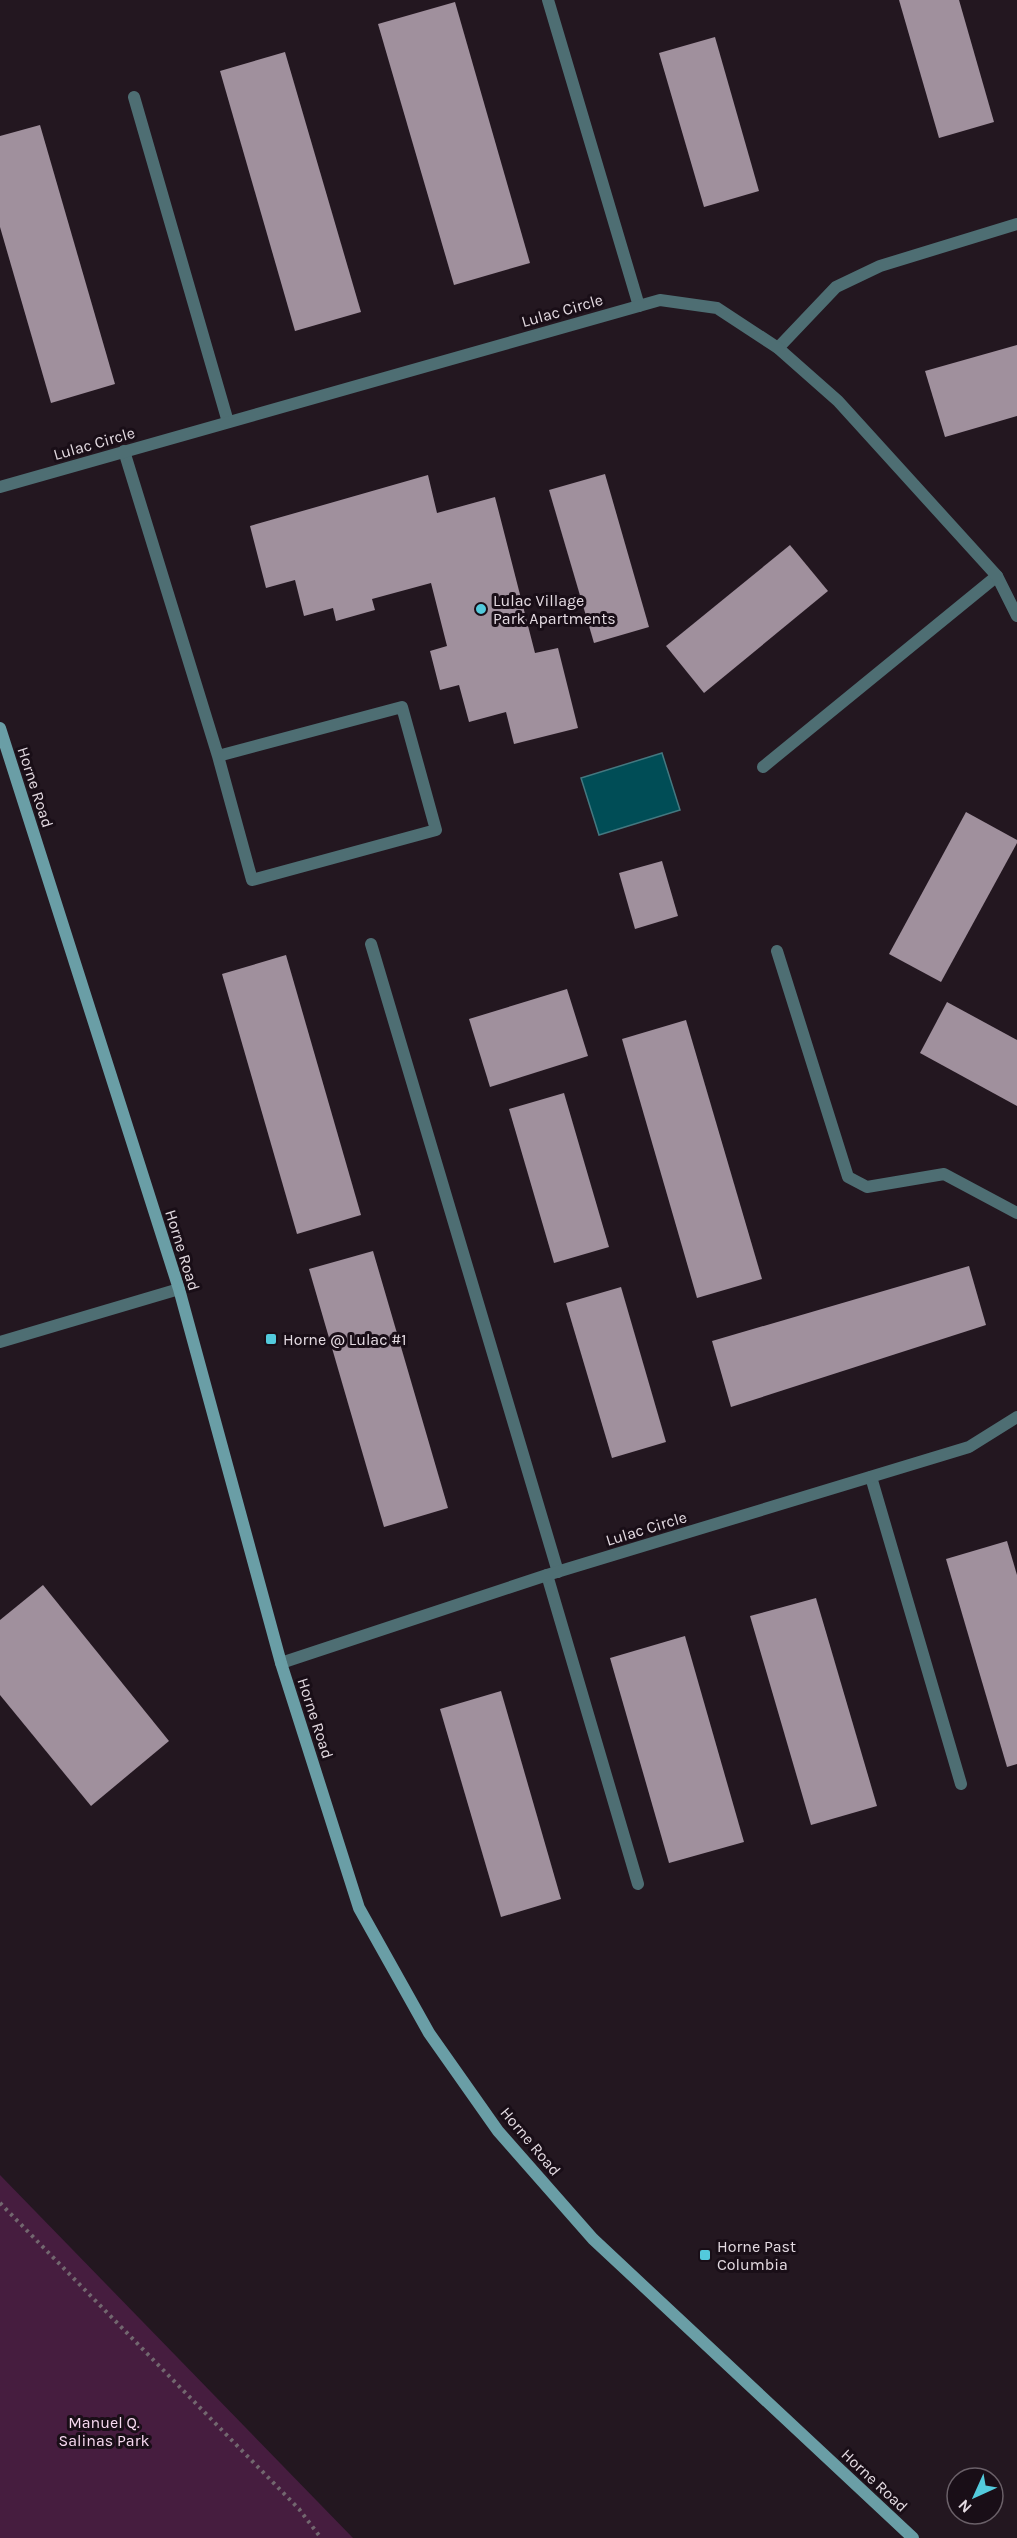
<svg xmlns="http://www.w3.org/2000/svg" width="1017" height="2538" font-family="Karla,sans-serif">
  <rect width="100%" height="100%" fill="#231720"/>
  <polygon fill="#461d3f" points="0,2175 353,2538 0,2538"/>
  <polygon fill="#004d56" stroke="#447880" stroke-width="1.5" points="662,753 680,810 599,835 581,778"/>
  <g fill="#a0909d">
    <polygon points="899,0 959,0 994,122 939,138"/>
    <polygon points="455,2 530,263 454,285 378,24"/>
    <polygon points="715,37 759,191 704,207 659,53"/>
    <polygon points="285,52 361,312 295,331 220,71"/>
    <polygon points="40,125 115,384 51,403 0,227 0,136"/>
    <polygon points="1017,345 1017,416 945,437 925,371"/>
    <polygon points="605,474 649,627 594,643 549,490"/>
    <polygon points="428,475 437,513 495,497 535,653 558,648 578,728 514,744 506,712 469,722 459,685 440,690 430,651 447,646 431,583 372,599 375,610 336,621 333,608 304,616 295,580 266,588 250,526"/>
    <polygon points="790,545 828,591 704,693 666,646"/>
    <polygon points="966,812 1017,840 1017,843 941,982 889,954"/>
    <polygon points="662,861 678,916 635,929 619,873"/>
    <polygon points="286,955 361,1215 297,1234 222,974"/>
    <polygon points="567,989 588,1056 490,1087 469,1019"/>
    <polygon points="947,1002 1017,1040 1017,1106 920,1053"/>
    <polygon points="686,1020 762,1279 697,1298 622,1039"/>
    <polygon points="564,1093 609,1247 554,1263 509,1109"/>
    <polygon points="373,1251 448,1508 384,1527 309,1269"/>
    <polygon points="969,1266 986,1325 731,1407 712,1341"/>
    <polygon points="621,1287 666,1442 612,1458 566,1303"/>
    <polygon points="1007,1541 1017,1575 1017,1764 1007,1767 946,1559"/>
    <polygon points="43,1585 169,1741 91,1806 0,1695 0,1620"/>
    <polygon points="816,1598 877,1806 811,1825 750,1616"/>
    <polygon points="685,1636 744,1842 669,1863 610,1658"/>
    <polygon points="501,1691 561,1899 501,1917 440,1709"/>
  </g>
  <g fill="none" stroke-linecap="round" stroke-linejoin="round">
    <polyline stroke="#72676f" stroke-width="4" stroke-dasharray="3 4.5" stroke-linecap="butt" points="0,2203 299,2509 321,2538"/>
    <g stroke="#4e6e73" stroke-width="12">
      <polyline points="548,0 639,306"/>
      <polyline points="134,97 228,422"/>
      <polyline points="778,348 836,287 880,266 1017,224"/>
      <polyline points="124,451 218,756 252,880 436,830 402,707 218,756"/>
      <polyline points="763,767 997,576"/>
      <polyline points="371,944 558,1572"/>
      <polyline points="777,951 848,1177 867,1187 944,1174 1017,1213"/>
      <polyline points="0,1342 179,1289"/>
      <polyline points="871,1477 961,1784"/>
      <polyline points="547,1575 638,1884"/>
    </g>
    <g stroke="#4e6e73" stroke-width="12">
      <polyline points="0,487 660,300 717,308 778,348 838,401 997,576 1017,616"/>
      <polyline points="281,1663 547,1575 969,1447 1017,1417"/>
    </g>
    <polyline stroke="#6a9ea6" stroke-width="12" points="0,728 179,1289 281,1663 359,1908 429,2033 498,2131 593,2239 913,2538"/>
  </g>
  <g fill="#53cadc" stroke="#190e17" stroke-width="2">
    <circle cx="481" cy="609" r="6"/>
    <rect x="265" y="1333" width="12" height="12" rx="3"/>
    <rect x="699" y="2249" width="12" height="12" rx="3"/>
  </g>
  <g text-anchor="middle" stroke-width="6" stroke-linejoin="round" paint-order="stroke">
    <g font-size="16" fill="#e4dbe2" stroke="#190e17">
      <text transform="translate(562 310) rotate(-16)" y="6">Lulac Circle</text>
      <text transform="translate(94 443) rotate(-16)" y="6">Lulac Circle</text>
      <text transform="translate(36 787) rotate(72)" y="6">Horne Road</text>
      <text transform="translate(183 1250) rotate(73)" y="6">Horne Road</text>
      <text transform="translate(646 1528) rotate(-17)" y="6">Lulac Circle</text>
      <text transform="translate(316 1718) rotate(72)" y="6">Horne Road</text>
      <text transform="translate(531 2141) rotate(50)" y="6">Horne Road</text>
      <text transform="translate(875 2480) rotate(43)" y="6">Horne Road</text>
    </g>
    <g font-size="16" fill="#e4dbe2" stroke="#190e17" text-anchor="start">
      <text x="493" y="606">Lulac Village<tspan x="493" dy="18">Park Apartments</tspan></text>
      <text x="283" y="1345">Horne @ Lulac #1</text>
      <text x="717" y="2252">Horne Past<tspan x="717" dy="18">Columbia</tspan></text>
    </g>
    <g font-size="16" fill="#f7d9f0" stroke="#190e17">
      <text x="104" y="2428">Manuel Q.<tspan x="104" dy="18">Salinas Park</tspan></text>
    </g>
  </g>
  <g transform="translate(975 2496) rotate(225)"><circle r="28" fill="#190e17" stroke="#6a6068" stroke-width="1.5"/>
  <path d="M0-4.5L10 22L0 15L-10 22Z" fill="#53cadc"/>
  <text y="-9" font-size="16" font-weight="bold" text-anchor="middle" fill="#e4dbe2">N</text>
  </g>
</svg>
